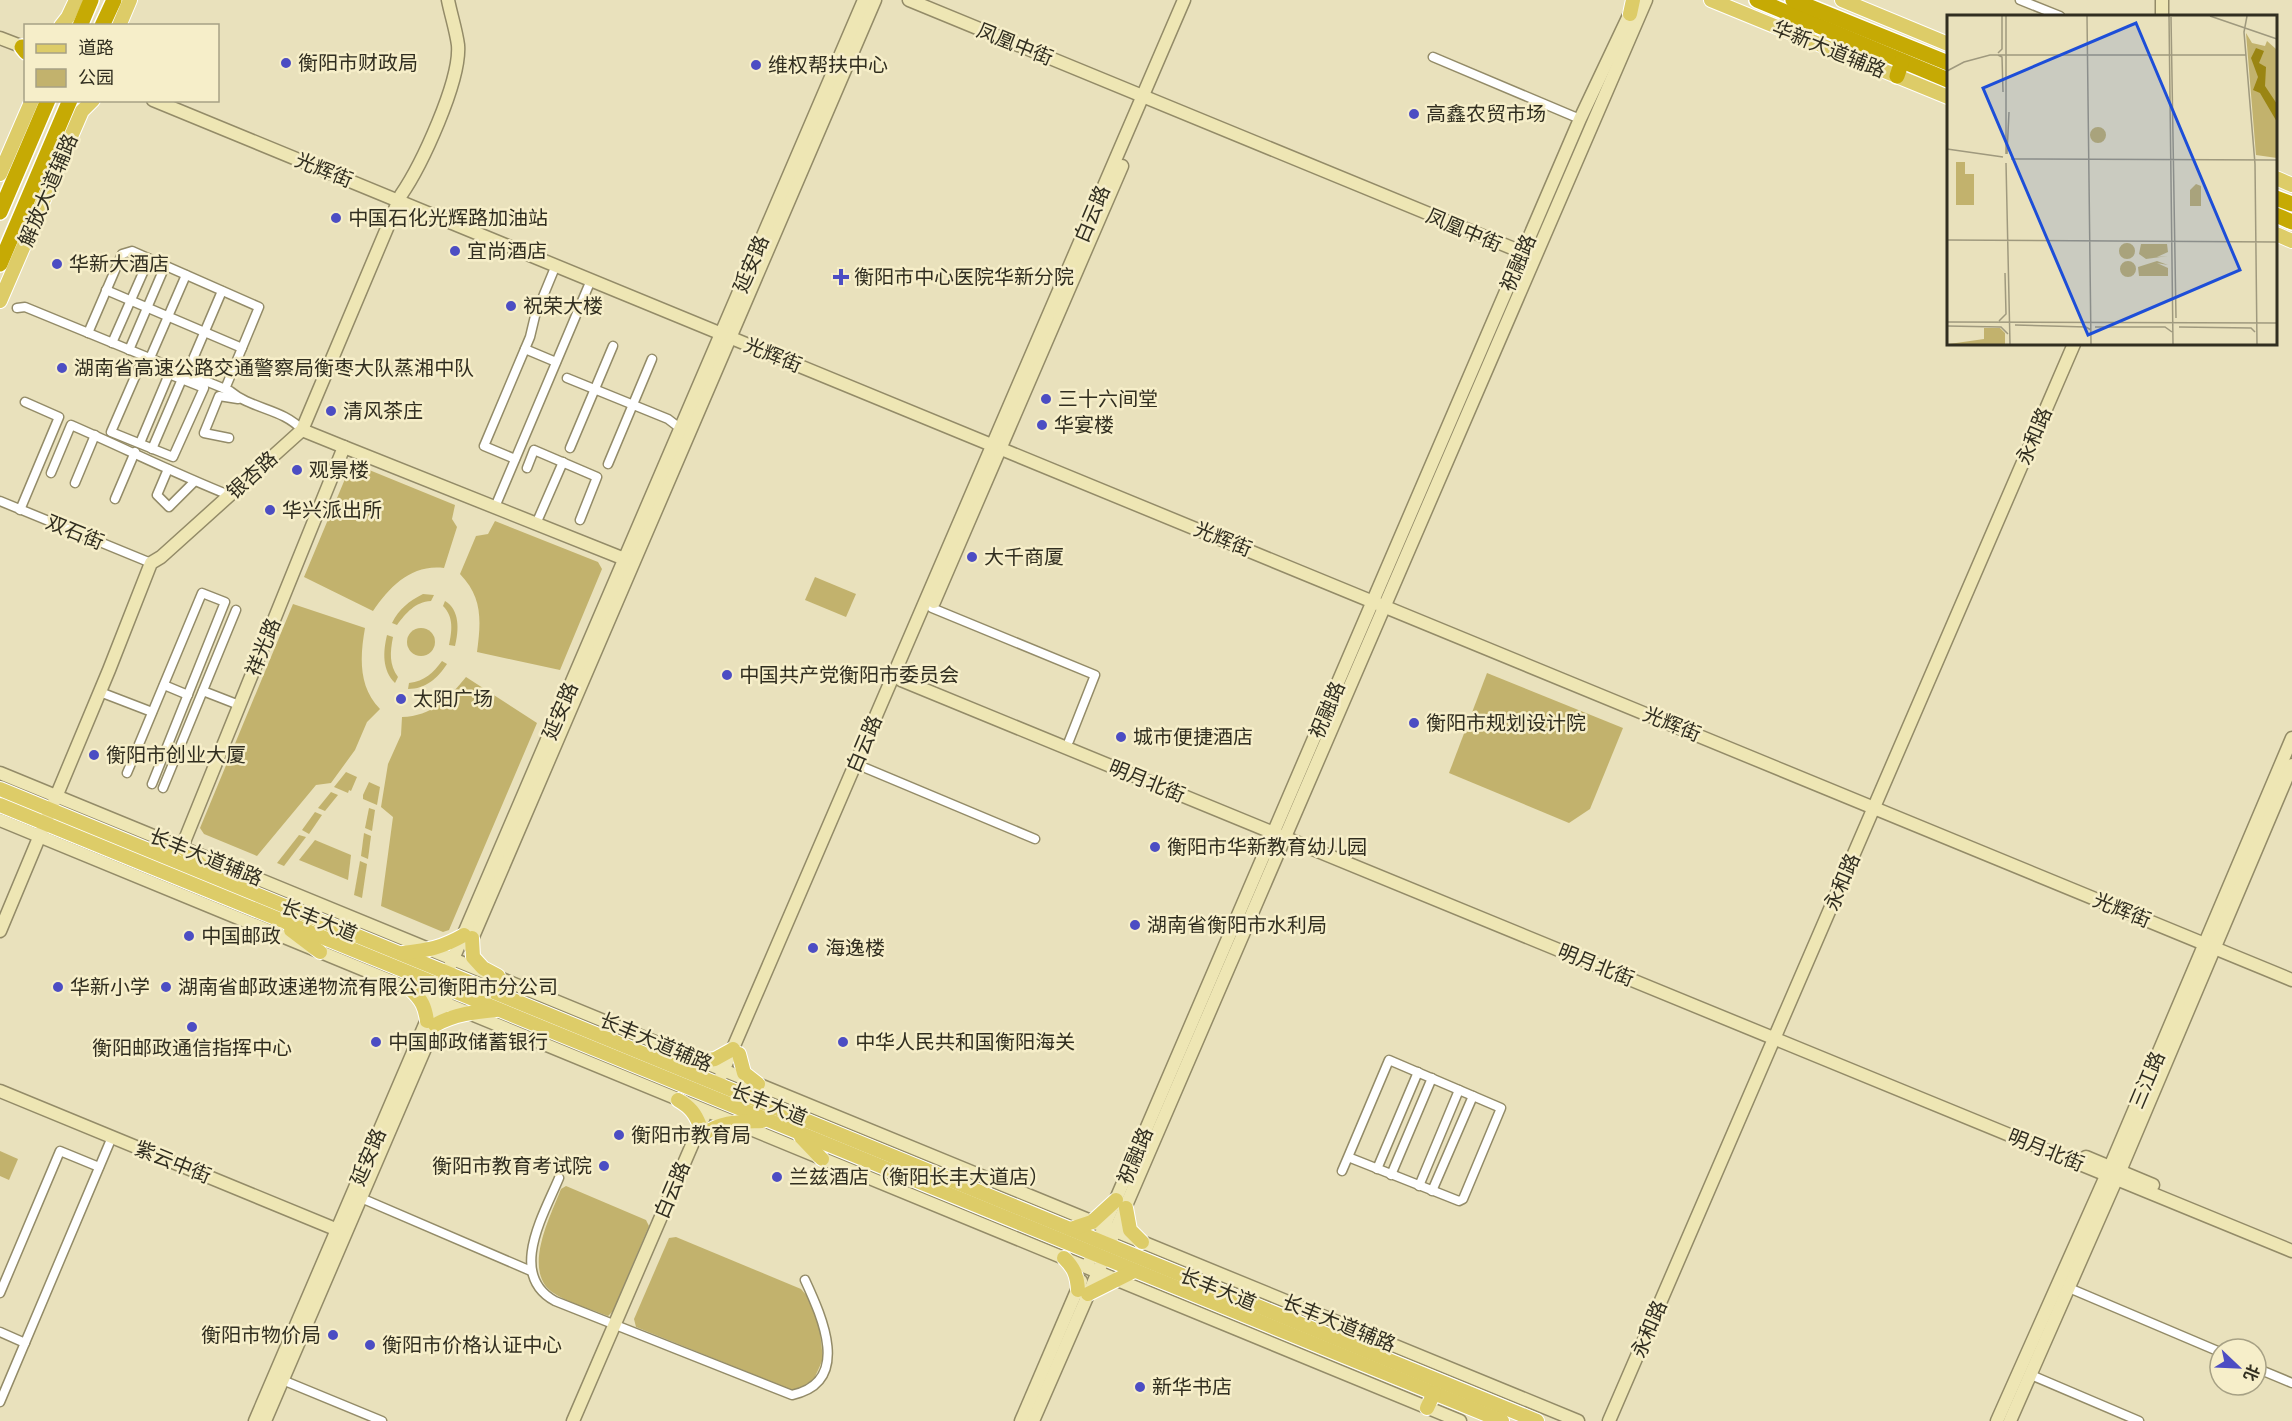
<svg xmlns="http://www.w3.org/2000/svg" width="2292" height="1421" font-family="'Archivo Narrow','Noto Sans SC',sans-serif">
  <rect width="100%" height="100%" fill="#e9e1bc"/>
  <g fill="#c2b26d">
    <path d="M357,465L455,505L452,519L457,527L444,568C412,564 390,586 373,611L304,577L350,467Z"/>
    <path d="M495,521L598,562L602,569L560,670L477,652C481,621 483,598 460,574L476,536L488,534Z"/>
    <polygon points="815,577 856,594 846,617 805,600"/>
    <path d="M423,594L434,595L431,601C415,602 406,613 397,625L392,623C399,609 409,601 423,594Z"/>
    <path d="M445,601C460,610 459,630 455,646L449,645C452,631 454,617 443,606Z"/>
    <path d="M293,604L365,628C360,656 358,687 380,709L367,722L355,750L331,783L316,785L257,856L204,834L200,828Z"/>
    <circle cx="421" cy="642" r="14"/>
    <path d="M387,635L393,637C390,652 389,665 398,677L395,683C382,670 383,652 387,635Z"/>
    <path d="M442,661L447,664C438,678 426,689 408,689L409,683C425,681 433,673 442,661Z"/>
    <polygon points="1487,673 1623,728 1590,809 1569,823 1449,773"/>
    <path d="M466,677L537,723L449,930L443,932L381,906L393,817L381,807L388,764L401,735L402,717C432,716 448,699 466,677Z"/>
    <polygon points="346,772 357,777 351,791 349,790 348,793 334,787"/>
    <polygon points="369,782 380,787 377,805 363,799 363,795"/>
    <polygon points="331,792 338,795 325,811 318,808"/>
    <polygon points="369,808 375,810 372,831 365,828"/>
    <polygon points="315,812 322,815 309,834 302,830"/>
    <polygon points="364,833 371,836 368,859 361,856"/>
    <polygon points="299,835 306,837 284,866 277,863"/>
    <polygon points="315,840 351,855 348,880 299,860"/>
    <polygon points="360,861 367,864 362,898 354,895"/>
    <polygon points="0,1151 18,1159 9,1180 0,1176"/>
    <path d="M566,1186L646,1220L649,1226L613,1311L608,1316C591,1309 568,1303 552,1292C522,1270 551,1215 561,1189Z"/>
    <polygon points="676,1237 801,1289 807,1296 819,1323 823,1359 814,1379 808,1385 792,1390 636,1327 634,1319 669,1238"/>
  </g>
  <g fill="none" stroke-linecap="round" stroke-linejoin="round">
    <defs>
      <g id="street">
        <polyline points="2020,0 2060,16"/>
        <polyline points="1433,57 1580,119"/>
        <polyline points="106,290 242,348"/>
        <path d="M17,308L25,307L230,391C251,409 284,409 302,430"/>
        <polyline points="88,333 122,254 132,251 259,307 225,389"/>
        <polyline points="112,343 149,259"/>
        <polyline points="525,349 556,362"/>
        <polyline points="129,350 165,266"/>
        <polyline points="150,358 186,275"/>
        <polygon points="141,363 204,388 173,457 111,432"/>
        <polyline points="187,373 222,291"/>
        <polyline points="567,378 668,419 681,429"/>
        <polyline points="229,438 204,433 219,396 238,399"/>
        <polyline points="140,443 169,374"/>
        <polyline points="570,448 613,346"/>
        <polyline points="152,449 182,379"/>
        <polyline points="515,459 484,446 530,337 535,316 556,265"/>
        <polyline points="608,464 652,359"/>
        <polyline points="527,468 534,450 597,477 580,520"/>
        <polyline points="168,469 157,495 169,507 194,482"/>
        <path d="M51,473L71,425C124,448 176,474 229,495"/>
        <polyline points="75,483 95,435"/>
        <polyline points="115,499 135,452"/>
        <polyline points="0,501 151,563"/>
        <polyline points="495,507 591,280"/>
        <polyline points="20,510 59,417 25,402"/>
        <polyline points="536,524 563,462"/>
        <polyline points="932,608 1095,675 1069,741"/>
        <polyline points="164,685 188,695"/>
        <polyline points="203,691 239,705"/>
        <polyline points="100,692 152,712"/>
        <polyline points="863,767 1035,839"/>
        <polyline points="127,773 202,593 225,602 152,784"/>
        <polyline points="163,788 236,610"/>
        <polyline points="1377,1169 1418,1072"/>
        <polyline points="1342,1171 1348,1157 1389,1060 1501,1108 1463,1199 1459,1201 1348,1157"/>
        <polyline points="1391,1175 1432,1078"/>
        <path d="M559,1178C544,1214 507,1275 555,1301L792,1395C852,1382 822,1317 805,1280"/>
        <polyline points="1419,1186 1459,1090"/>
        <polyline points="1432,1191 1473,1096"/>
        <polyline points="361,1198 531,1271"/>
        <polyline points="2069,1288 2220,1352"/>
        <polyline points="0,1293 60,1151 99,1167"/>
        <polyline points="0,1332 25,1343"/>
        <polyline points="2256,1368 2292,1383"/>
        <polyline points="2031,1375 2139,1421"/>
        <polyline points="280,1379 382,1421"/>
        <polyline points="0,1402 112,1137"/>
      </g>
      <g id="secondary">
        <polyline points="909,0 1529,255"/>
        <polyline points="2162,0 2162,16"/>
        <polyline points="0,38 26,48"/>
        <polyline points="153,100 2292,980"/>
        <polyline points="302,430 344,447"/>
        <polyline points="934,602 1122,166"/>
        <polyline points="901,680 2292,1251"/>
        <polyline points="0,773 1578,1421"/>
        <polyline points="0,820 1460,1421"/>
        <polyline points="182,847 344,447 632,562"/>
        <path d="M0,931L109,670L151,563L161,557L302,430L401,195C421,166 461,81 458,45C456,30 451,15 448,0"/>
        <polyline points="469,946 875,0"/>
        <polyline points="721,1076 1184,0"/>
        <polyline points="0,1091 345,1233"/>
        <polyline points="2086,1157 2153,1185"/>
        <polyline points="1112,1238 1646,0"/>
        <polyline points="1089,1262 1580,119 1633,7"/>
        <polyline points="255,1421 864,0"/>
        <polyline points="265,1421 454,981"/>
        <polyline points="573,1421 704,1117"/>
        <polyline points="1021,1421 1081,1281"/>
        <polyline points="1033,1421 1101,1265"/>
        <polyline points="1609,1421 2074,344"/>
        <polyline points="1997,1421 2110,1167 2292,738"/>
        <polyline points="2010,1421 2120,1171 2292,765"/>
      </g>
      <g id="primary">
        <polyline points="1711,0 1948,97"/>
        <polyline points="1842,0 1948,44"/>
        <polyline points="1630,14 1633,0"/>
        <polyline points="61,26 68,17 76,0"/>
        <polyline points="119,26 130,0"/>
        <polyline points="0,174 32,100"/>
        <polyline points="2276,178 2292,185"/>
        <polyline points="2276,234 2292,241"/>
        <polyline points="0,301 82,111 93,100"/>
        <polyline points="0,789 1537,1421"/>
        <polyline points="0,805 1502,1421"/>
        <polyline points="152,851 182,847 205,869"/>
        <polyline points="291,930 320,952"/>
        <polyline points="472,938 473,957 483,968 498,976"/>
        <path d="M403,953C429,950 441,948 464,935"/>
        <path d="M411,990C422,1000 425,1007 427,1021"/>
        <path d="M435,1025C455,1014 474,1012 496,1010"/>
        <polyline points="739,1054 744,1073 758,1084"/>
        <polyline points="675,1065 715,1059 733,1049"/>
        <path d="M678,1100C690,1107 695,1113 700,1126"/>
        <path d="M704,1134C721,1121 741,1122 762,1121"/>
        <polyline points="801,1137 822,1159"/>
        <polyline points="1126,1208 1130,1230 1142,1242"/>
        <polyline points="1071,1229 1092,1222 1116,1200"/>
        <path d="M1064,1258C1074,1268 1077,1275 1078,1290"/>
        <polyline points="1088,1294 1134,1271"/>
        <polyline points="1427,1408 1434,1393"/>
      </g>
      <g id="highway">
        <polyline points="1757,0 1948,80"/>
        <polyline points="1793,0 1948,63"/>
        <polyline points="80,26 91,0"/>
        <polyline points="102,26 114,0"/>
        <polyline points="22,47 26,52"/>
        <polyline points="1897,76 1902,61"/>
        <polyline points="2276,198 2292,204"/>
        <polyline points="0,212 48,100"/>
        <polyline points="2276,215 2292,222"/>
        <polyline points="0,264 70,100"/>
      </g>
    </defs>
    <use href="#street" stroke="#938b68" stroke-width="11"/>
    <use href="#secondary" stroke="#938b68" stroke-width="15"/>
    <use href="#primary" stroke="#fff" stroke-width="16"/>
    <use href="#highway" stroke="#fff" stroke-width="18"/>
    <use href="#street" stroke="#fff" stroke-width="8"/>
    <use href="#secondary" stroke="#eee6b4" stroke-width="12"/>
    <use href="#primary" stroke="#ddcc68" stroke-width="14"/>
    <use href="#highway" stroke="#c6aa04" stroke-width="15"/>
  </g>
  <g fill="#4c4dc3" stroke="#f6eec9" stroke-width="2">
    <circle cx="286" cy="63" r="6"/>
    <circle cx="756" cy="65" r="6"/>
    <circle cx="1414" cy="114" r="6"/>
    <circle cx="336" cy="218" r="6"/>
    <circle cx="455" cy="251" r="6"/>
    <circle cx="57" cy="264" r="6"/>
    <path d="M838 268h6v6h6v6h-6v6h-6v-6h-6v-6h6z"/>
    <circle cx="511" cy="306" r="6"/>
    <circle cx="62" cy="368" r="6"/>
    <circle cx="1046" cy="399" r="6"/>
    <circle cx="331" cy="411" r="6"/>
    <circle cx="1042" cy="425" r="6"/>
    <circle cx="297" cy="470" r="6"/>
    <circle cx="270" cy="510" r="6"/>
    <circle cx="972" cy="557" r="6"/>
    <circle cx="727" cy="675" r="6"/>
    <circle cx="401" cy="699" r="6"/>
    <circle cx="1414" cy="723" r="6"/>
    <circle cx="1121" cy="737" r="6"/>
    <circle cx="94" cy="755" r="6"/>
    <circle cx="1155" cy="847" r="6"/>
    <circle cx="1135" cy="925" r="6"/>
    <circle cx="189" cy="936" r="6"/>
    <circle cx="813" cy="948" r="6"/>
    <circle cx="58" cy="987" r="6"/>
    <circle cx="166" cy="987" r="6"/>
    <circle cx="192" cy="1027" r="6"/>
    <circle cx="376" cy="1042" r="6"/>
    <circle cx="843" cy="1042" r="6"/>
    <circle cx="619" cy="1135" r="6"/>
    <circle cx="604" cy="1166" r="6"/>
    <circle cx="777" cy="1177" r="6"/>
    <circle cx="333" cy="1335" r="6"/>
    <circle cx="370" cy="1345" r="6"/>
    <circle cx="1140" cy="1387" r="6"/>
  </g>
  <g text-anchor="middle" stroke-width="5" stroke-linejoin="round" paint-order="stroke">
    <g font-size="20" fill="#312e20" stroke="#f6eec9">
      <text transform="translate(1015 44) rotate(22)" y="7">凤凰中街</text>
      <text transform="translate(1829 49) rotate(22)" y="7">华新大道辅路</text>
      <text transform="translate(324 170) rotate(22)" y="7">光辉街</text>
      <text transform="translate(48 190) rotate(-67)" y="7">解放大道辅路</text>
      <text transform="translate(1092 214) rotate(-67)" y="7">白云路</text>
      <text transform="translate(1464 230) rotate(23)" y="7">凤凰中街</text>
      <text transform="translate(1518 263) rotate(-67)" y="7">祝融路</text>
      <text transform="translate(751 264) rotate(-67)" y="7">延安路</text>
      <text transform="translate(773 355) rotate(22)" y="7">光辉街</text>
      <text transform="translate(2034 436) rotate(-67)" y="7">永和路</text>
      <text transform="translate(252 475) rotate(-42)" y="7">银杏路</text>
      <text transform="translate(75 532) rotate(22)" y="7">双石街</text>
      <text transform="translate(1223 539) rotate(22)" y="7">光辉街</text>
      <text transform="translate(263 647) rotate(-68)" y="7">祥光路</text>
      <text transform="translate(1327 710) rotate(-67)" y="7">祝融路</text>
      <text transform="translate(560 711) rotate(-67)" y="7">延安路</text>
      <text transform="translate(1672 724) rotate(22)" y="7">光辉街</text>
      <text transform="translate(864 744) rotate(-67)" y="7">白云路</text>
      <text transform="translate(1147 781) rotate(22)" y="7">明月北街</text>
      <text transform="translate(206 857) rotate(22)" y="7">长丰大道辅路</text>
      <text transform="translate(1842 882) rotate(-67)" y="7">永和路</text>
      <text transform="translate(2122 910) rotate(22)" y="7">光辉街</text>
      <text transform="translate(319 920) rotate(22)" y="7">长丰大道</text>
      <text transform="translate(1596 965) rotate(22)" y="7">明月北街</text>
      <text transform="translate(656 1042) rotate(23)" y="7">长丰大道辅路</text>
      <text transform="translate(2147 1080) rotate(-67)" y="7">三江路</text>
      <text transform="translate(769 1104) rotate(22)" y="7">长丰大道</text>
      <text transform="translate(2046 1150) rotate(22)" y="7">明月北街</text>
      <text transform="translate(1135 1156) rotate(-67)" y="7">祝融路</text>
      <text transform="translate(368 1157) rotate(-67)" y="7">延安路</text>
      <text transform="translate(173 1162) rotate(22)" y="7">紫云中街</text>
      <text transform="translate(672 1190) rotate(-67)" y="7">白云路</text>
      <text transform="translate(1218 1289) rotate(22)" y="7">长丰大道</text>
      <text transform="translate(1339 1323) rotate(22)" y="7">长丰大道辅路</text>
      <text transform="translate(1649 1329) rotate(-67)" y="7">永和路</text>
    </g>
    <g font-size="20" fill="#312e20" stroke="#f6eec9" text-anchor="start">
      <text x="298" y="70">衡阳市财政局</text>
      <text x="768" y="72">维权帮扶中心</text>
      <text x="1426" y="121">高鑫农贸市场</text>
      <text x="348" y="225">中国石化光辉路加油站</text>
      <text x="467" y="258">宜尚酒店</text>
      <text x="69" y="271">华新大酒店</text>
      <text x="854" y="284">衡阳市中心医院华新分院</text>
      <text x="523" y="313">祝荣大楼</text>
      <text x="74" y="375">湖南省高速公路交通警察局衡枣大队蒸湘中队</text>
      <text x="1058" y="406">三十六间堂</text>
      <text x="343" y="418">清风茶庄</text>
      <text x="1054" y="432">华宴楼</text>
      <text x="309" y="477">观景楼</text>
      <text x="282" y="517">华兴派出所</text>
      <text x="984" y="564">大千商厦</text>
      <text x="739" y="682">中国共产党衡阳市委员会</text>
      <text x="413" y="706">太阳广场</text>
      <text x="1426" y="730">衡阳市规划设计院</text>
      <text x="1133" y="744">城市便捷酒店</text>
      <text x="106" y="762">衡阳市创业大厦</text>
      <text x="1167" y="854">衡阳市华新教育幼儿园</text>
      <text x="1147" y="932">湖南省衡阳市水利局</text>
      <text x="201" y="943">中国邮政</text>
      <text x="825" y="955">海逸楼</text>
      <text x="70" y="994">华新小学</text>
      <text x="178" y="994">湖南省邮政速递物流有限公司衡阳市分公司</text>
      <text x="388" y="1049">中国邮政储蓄银行</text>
      <text x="855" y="1049">中华人民共和国衡阳海关</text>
      <text x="192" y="1055" text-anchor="middle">衡阳邮政通信指挥中心</text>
      <text x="631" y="1142">衡阳市教育局</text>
      <text x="592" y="1173" text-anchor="end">衡阳市教育考试院</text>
      <text x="789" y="1184">兰兹酒店（衡阳长丰大道店）</text>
      <text x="321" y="1342" text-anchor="end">衡阳市物价局</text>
      <text x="382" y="1352">衡阳市价格认证中心</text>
      <text x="1152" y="1394">新华书店</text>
    </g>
  </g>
  <g transform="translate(1947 15)">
    <rect width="330" height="330" fill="#e9e1bc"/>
    <path d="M299,18L305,28L318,31L320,26L329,34L330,30V143L309,140ZM143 120a8 8 0 1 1 16 0a8 8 0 1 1-16 0ZM9,147H18V159H27V190H9ZM249,169L254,171V191H243V175ZM172 236a8 8 0 1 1 16 0a8 8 0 1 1-16 0ZM194,229H220L221,237L210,242L221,241L199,244L192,239ZM210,246L221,250L210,248L221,253V261H192L191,252ZM173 254a8 8 0 1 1 16 0a8 8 0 1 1-16 0ZM37,313H53L58,318V329H2L37,324Z" fill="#c2b26d"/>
    <path d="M309,33L317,36L312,48L319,52L318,71L330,89V107L313,78L306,75L311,62L304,43Z" fill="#9a8513"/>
    <path fill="none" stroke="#9f997e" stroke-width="1.5" d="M140,1L144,329M222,1L226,329M263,1L330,24M300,1L297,17L308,149L310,329M224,2L229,303M51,38L55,34V1M51,40L55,42L56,77M0,56L17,47L43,40H299M0,134L56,142M59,139V1M60,139L62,97M64,144L330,145M59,148L63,329M0,225L330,227M52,306L59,299L58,258M0,307L330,308M68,310L139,312L144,315M0,311L54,312L61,319M148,312H218L225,317M232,312L304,313L308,317"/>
    <path fill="#1d4ed8" fill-opacity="0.15" stroke="#1d4ed8" stroke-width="3" d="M189,8L293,255L141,320L36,73Z"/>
    <rect width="330" height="330" fill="none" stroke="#312e20" stroke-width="3"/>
  </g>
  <rect x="24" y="24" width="195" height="78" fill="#f6eec9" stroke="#a7a185" stroke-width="1.5"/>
  <rect x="36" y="44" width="30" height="9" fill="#ddcc68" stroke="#a7a185" stroke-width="1.5"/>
  <text x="78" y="54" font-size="18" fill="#312e20">道路</text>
  <rect x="36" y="69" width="30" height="18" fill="#c2b26d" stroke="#a7a185" stroke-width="1.5"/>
  <text x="78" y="84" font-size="18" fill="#312e20">公园</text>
  <g transform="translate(2238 1367) rotate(113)"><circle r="28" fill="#f6eec9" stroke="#a7a185" stroke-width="1.5"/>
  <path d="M0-4.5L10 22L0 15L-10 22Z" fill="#4c4dc3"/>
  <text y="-9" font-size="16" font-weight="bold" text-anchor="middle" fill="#312e20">北</text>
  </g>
</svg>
